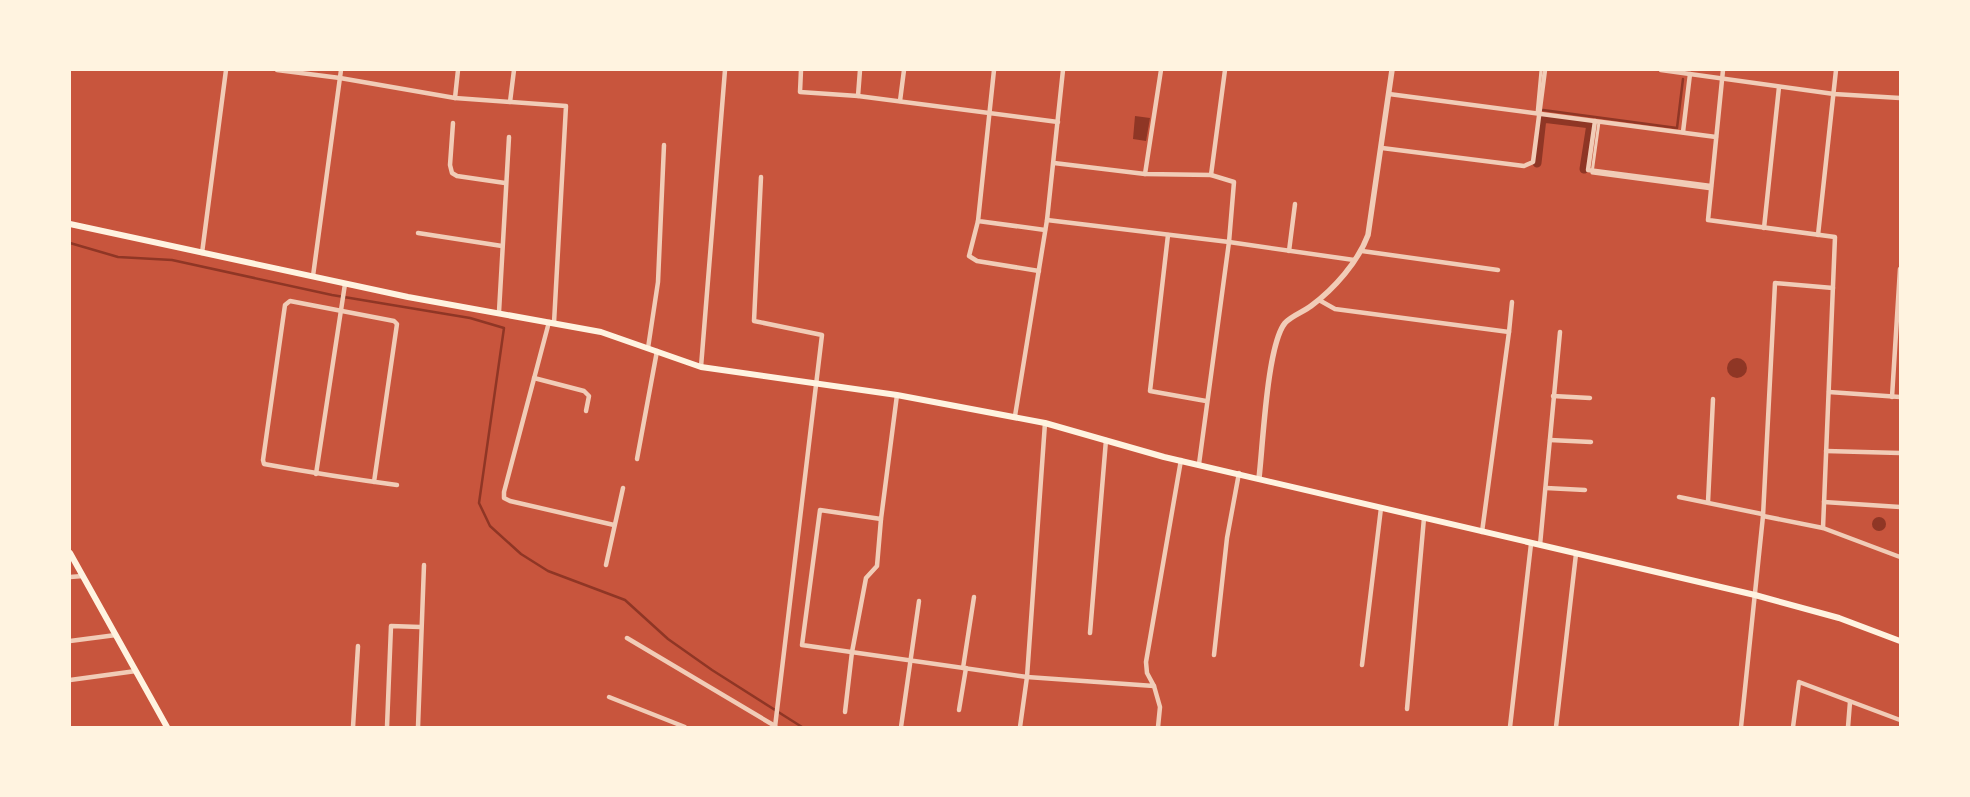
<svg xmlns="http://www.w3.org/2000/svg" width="1970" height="797" font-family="'Alegreya Sans',sans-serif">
  <rect width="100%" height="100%" fill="#c8553d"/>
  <g fill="#8f3625">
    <polygon points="1135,116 1150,118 1146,141 1133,139"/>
    <circle cx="1737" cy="368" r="10"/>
    <circle cx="1879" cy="524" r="7"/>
  </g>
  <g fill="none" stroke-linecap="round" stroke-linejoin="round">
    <g stroke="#8f3625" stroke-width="2.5">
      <polyline points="1543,110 1677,128 1683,79"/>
      <polyline points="70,243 118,257 172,260 332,295 470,318 504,328 479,503 490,526 521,554 548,571 625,600 668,639 712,670 802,727"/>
    </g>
    <polyline stroke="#8f3625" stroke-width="9" points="1537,163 1542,118 1591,124 1584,169"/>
    <g stroke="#f1ccb7" stroke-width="3">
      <polyline points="1537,113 1541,70"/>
      <polyline points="1599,122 1592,173 1711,189"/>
    </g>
    <g stroke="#f1ccb7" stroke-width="4.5">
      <polyline points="277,70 340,78 455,98"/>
      <polyline points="458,70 455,98 566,106 554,323"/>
      <polyline points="801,70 800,92 858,96 1058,122"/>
      <polyline points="994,70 978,221 1045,230"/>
      <polyline points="1661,70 1834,94 1900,98"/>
      <polyline points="1723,70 1708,220 1835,237 1823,528"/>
      <polyline points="1389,94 1716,137"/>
      <polyline points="858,96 860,70"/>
      <polyline points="900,101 904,70"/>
      <polyline points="510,102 514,70"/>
      <polyline points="1595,121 1588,170 1711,186"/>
      <polyline points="453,123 450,165 452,173 457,176 505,183"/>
      <polyline points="1683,132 1690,74"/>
      <polyline points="1382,148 1524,166 1533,162 1545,70"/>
      <polyline points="1054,163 1145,174 1211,175 1234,182 1229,242 1199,464"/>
      <polyline points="1145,174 1161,70"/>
      <polyline points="1211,175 1225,70"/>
      <polyline points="761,177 754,321 822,335 775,727"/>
      <polyline points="1047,220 1229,242 1354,260"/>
      <polyline points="978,221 969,256 977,261 1039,271"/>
      <polyline points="1764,228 1779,87"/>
      <polyline points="418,233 502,246"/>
      <polyline points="1168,235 1150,391 1206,401"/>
      <polyline points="1818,235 1836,70"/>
      <polyline points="1289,251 1295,204"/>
      <polyline points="1362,251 1498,270"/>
      <polyline points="202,253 226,70"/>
      <polyline points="313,276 341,70"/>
      <polyline points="1319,300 1335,309 1509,332 1482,532"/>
      <polyline points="499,312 509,137"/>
      <polyline points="549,322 504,492 504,498 510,501 614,525"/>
      <polyline points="1509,332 1512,302"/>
      <polyline points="648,348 658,282 664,145"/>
      <polyline points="701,367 725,70"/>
      <polyline points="534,378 584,391 589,396 586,411"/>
      <polyline points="1829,392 1900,397"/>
      <polyline points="897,395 881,519 820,510 802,645 1027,677 1154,686 1147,673 1146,662 1181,460"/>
      <polyline points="1553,396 1590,398"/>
      <polyline points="1892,397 1900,269"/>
      <polyline points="1015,416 1047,220 1063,70"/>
      <polyline points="1550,440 1591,442"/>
      <polyline points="1826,451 1900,453"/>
      <polyline points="637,459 657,351"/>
      <polyline points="316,474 345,284"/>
      <path d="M374,482L397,324L394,321L290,301L285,305L263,460L264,464C308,472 352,479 397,485"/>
      <polyline points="1546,488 1585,490"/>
      <polyline points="1679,497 1762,514"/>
      <polyline points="1708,502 1713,399"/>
      <polyline points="1824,502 1900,507"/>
      <polyline points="1763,516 1775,283 1833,288"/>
      <polyline points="1540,545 1560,332"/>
      <polyline points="606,565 623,488"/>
      <polyline points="70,577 83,576"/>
      <polyline points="1090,633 1106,440"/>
      <polyline points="627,638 775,726"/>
      <polyline points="70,641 116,635"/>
      <polyline points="1214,655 1227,538 1239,473"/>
      <polyline points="1362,665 1381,508"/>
      <polyline points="963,668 974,597"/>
      <polyline points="70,680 136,671"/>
      <polyline points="1154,686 1160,707 1158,727"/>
      <polyline points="609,697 685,727"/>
      <polyline points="1407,709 1424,518"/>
      <polyline points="959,710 966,668"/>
      <polyline points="845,712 852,652 866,578 877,566 881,519"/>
      <polyline points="353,727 358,646"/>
      <polyline points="387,727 391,626 420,627"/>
      <polyline points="418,727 424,565"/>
      <polyline points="901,727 919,601"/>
      <polyline points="1020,727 1027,677 1045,423"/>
      <polyline points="1510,727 1531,544"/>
      <polyline points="1556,727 1576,554"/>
      <polyline points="1741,727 1763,516 1823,528 1900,557"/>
      <polyline points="1793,727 1799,682 1900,720"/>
      <polyline points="1848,727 1850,702"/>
    </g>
    <path stroke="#f1ccb7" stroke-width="5.5" d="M1259,478C1263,445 1267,345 1285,323C1291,316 1303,312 1311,306C1334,289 1358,262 1368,235L1392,70"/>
    <g stroke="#fff3e0" stroke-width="6">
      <polyline points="70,224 408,297 601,332 701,367 897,395 1045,423 1164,457 1755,595 1839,618 1900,641"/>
      <polyline points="70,553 167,727"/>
    </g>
  </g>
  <rect width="1970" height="797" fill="none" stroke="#fff3e0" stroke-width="142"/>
</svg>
